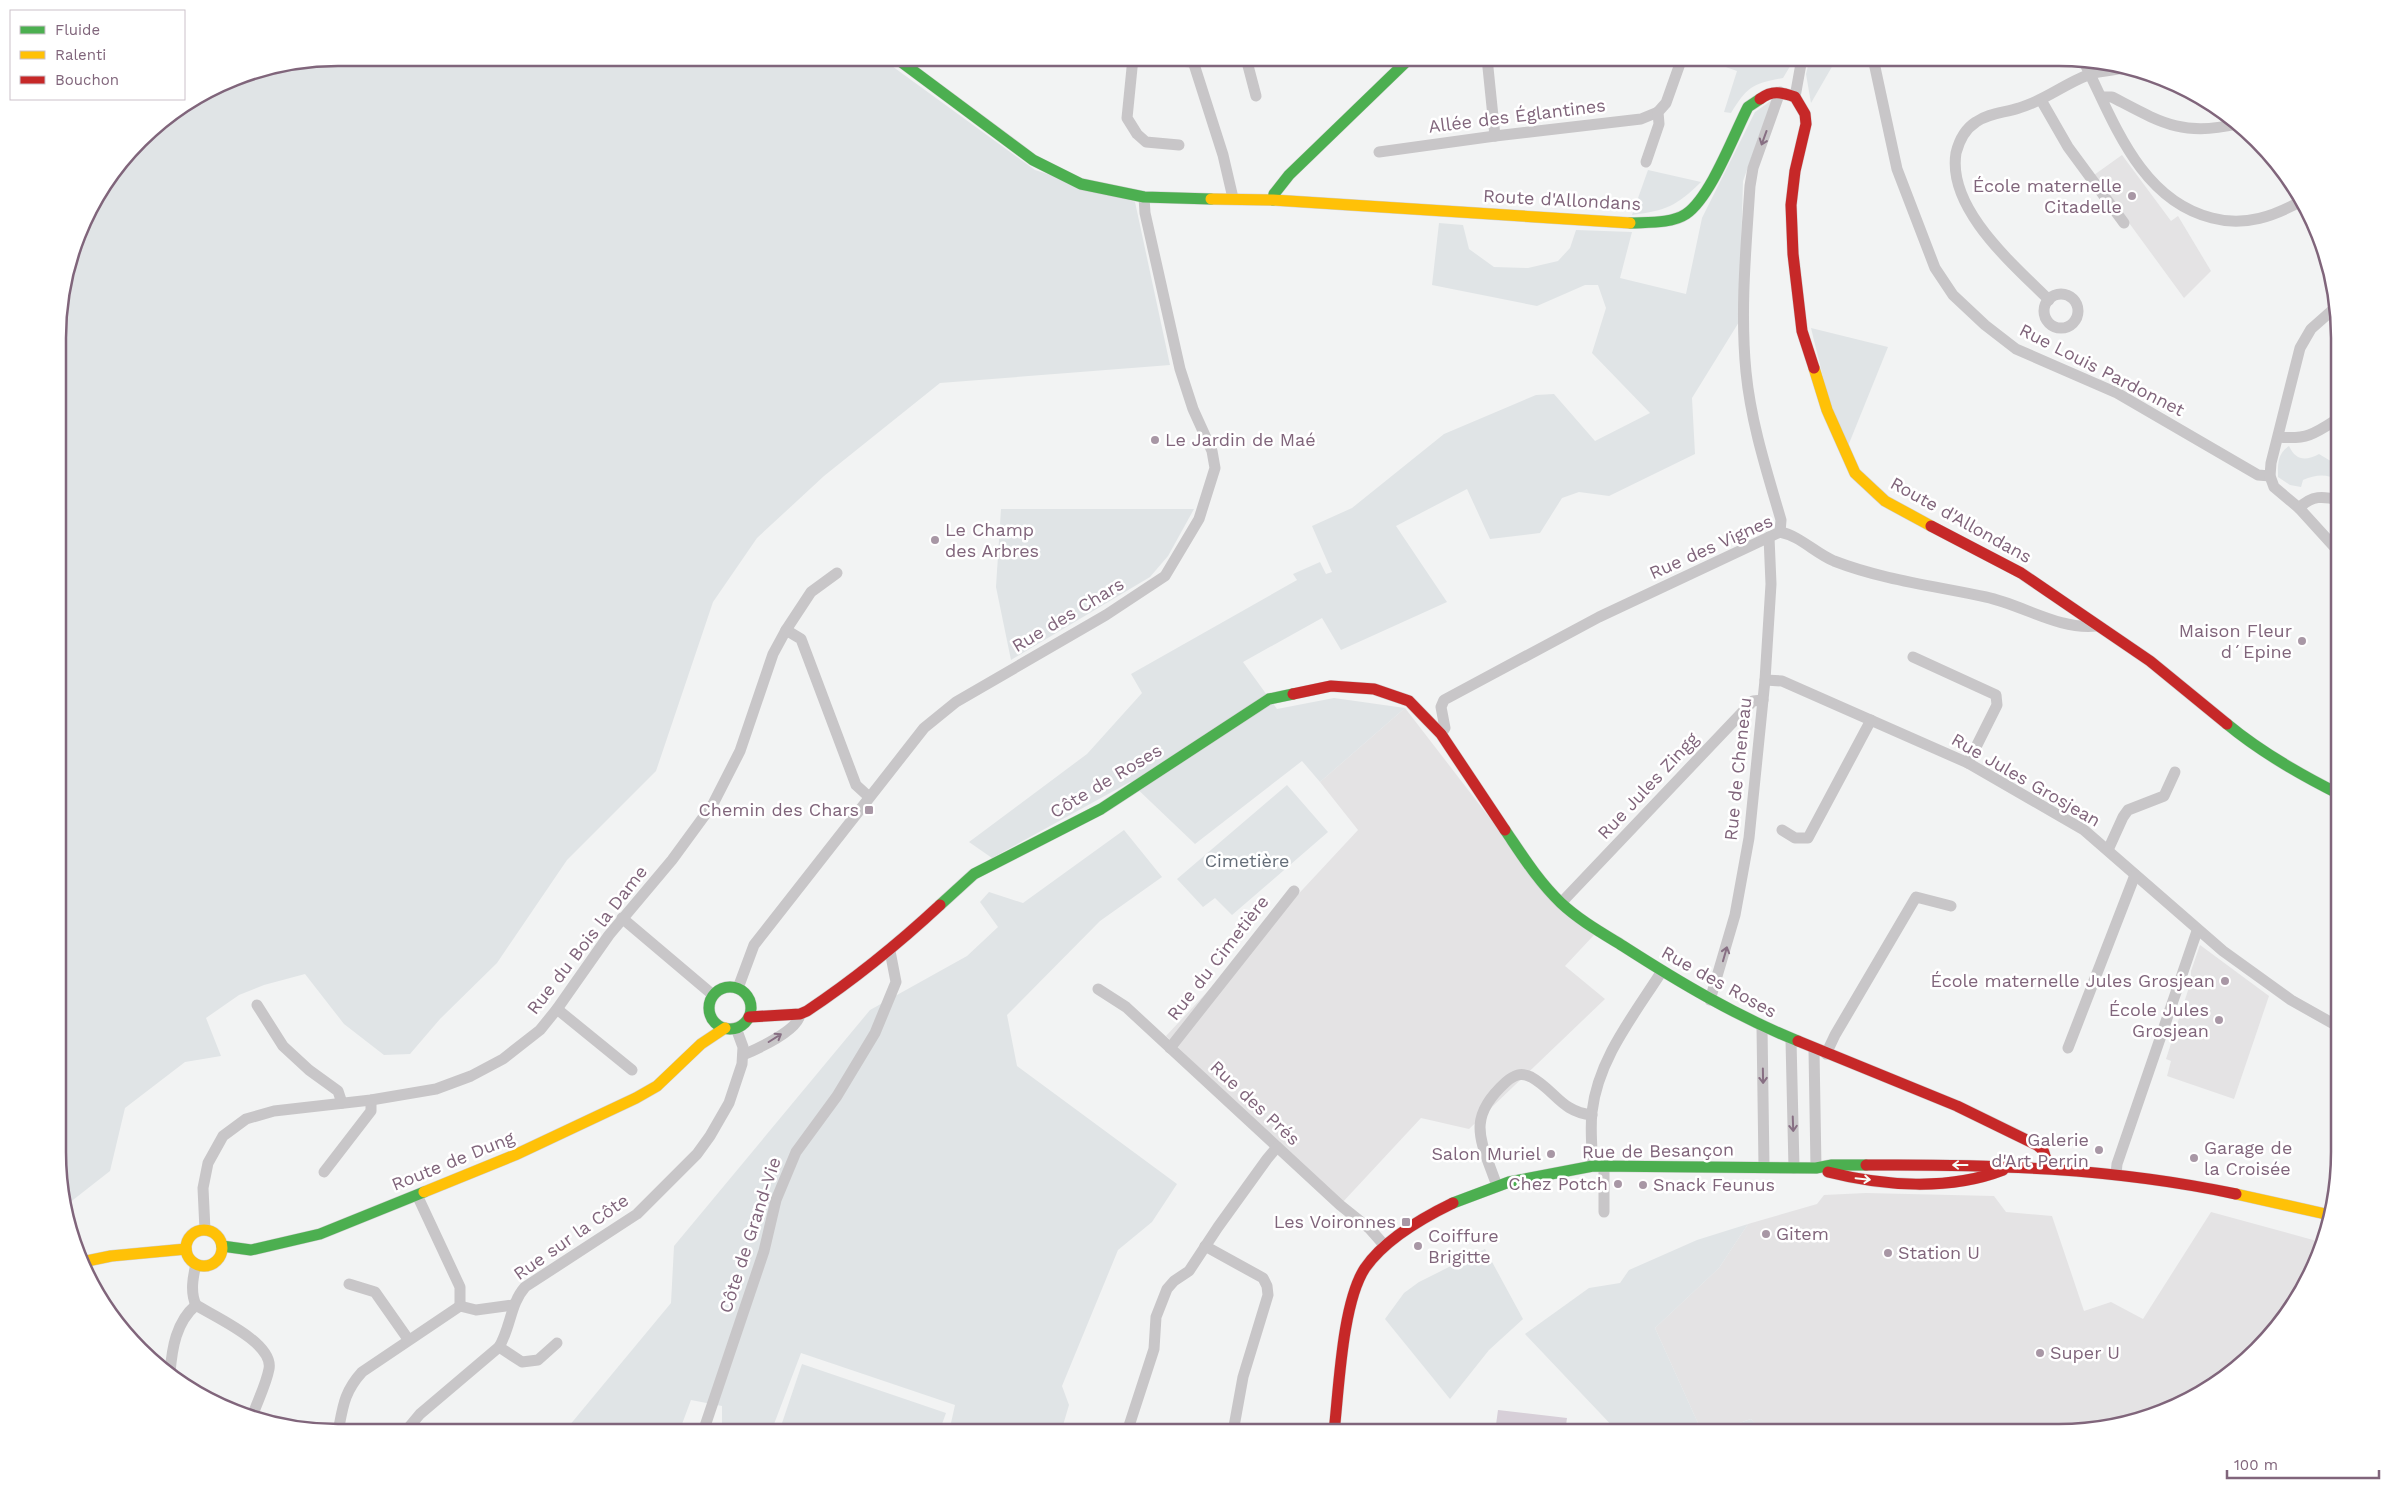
<svg xmlns="http://www.w3.org/2000/svg" width="2397" height="1490" font-family="'Work Sans',sans-serif">
  <rect width="100%" height="100%" fill="#f2f3f3"/>
  <g fill="#e4e3e4">
    <polygon points="2122,155 2171,221 2178,216 2211,271 2184,298 2094,175"/>
    <polygon points="1405,708 1560,909 1594,935 1565,966 1605,999 1469,1129 1421,1118 1341,1204 1166,1036 1358,830 1320,782"/>
    <polygon points="2200,945 2269,996 2234,1099 2167,1076 2171,1061 2166,1059 2191,981 2191,971"/>
    <polygon points="1866,1193 1994,1196 2006,1212 2052,1216 2084,1311 2111,1302 2143,1319 2211,1212 2324,1243 2292,1308 2244,1363 2199,1395 2132,1423 2077,1432 1762,1432 1751,1419 1713,1432 1702,1432 1655,1328 1719,1268 1748,1224 1817,1204 1824,1195"/>
  </g>
  <g fill="#e0e4e6">
    <polygon points="338,58 881,58 1035,170 1135,202 1170,365 940,383 824,476 757,538 713,602 656,771 567,860 497,963 440,1019 410,1054 384,1055 344,1024 305,974 264,985 239,995 206,1018 221,1056 185,1062 125,1108 110,1171 64,1207 60,1189 60,301 87,214 153,127 231,79"/>
    <path d="M1700,58H1795L1783,78C1752,84 1748,86 1731,113L1724,112L1737,71Z"/>
    <polygon points="1810,58 1837,58 1811,103 1806,74"/>
    <polygon points="1772,100 1743,181 1739,322 1692,398 1695,454 1609,496 1579,492 1562,498 1540,533 1490,539 1467,489 1396,526 1447,602 1341,650 1322,618 1243,662 1277,709 1334,698 1405,708 1320,782 1302,761 1195,844 1130,782 992,858 969,842 1087,754 1142,693 1131,674 1297,580 1293,574 1320,562 1326,574 1332,572 1312,526 1352,508 1444,434 1536,395 1554,394 1595,441 1650,413 1592,353 1606,308 1598,285 1585,285 1537,306 1432,285 1439,223 1463,225 1469,249 1494,267 1528,268 1558,261 1570,248 1576,230 1632,232 1620,278 1686,294 1702,218 1755,112"/>
    <path d="M1648,170L1701,182C1675,207 1667,210 1632,215Z"/>
    <polygon points="1811,328 1888,347 1848,446 1828,397"/>
    <path d="M2289,446C2296,461 2306,461 2319,454L2339,466V481C2326,473 2316,475 2303,480L2301,487L2290,485L2278,477C2278,464 2277,454 2289,446Z"/>
    <polygon points="1001,509 1194,509 1168,556 1150,577 1011,660 996,587"/>
    <polygon points="1287,785 1328,832 1232,915 1215,898 1203,907 1177,879"/>
    <polygon points="1124,830 1162,877 1100,921 1007,1015 1017,1066 1177,1184 1152,1222 1118,1250 1062,1386 1069,1405 1061,1432 949,1432 955,1405 801,1353 771,1432 722,1431 722,1406 691,1400 679,1432 564,1432 671,1303 674,1246 870,1010 967,956 998,927 980,902 989,892 1023,903"/>
    <polygon points="1748,1224 1719,1268 1655,1328 1702,1432 1618,1432 1525,1334 1589,1288 1620,1283 1629,1270 1697,1240"/>
    <polygon points="1485,1249 1523,1319 1489,1350 1450,1399 1385,1319 1404,1293 1419,1282"/>
    <polygon points="802,1364 946,1413 939,1432 779,1432"/>
    <polygon points="1751,1419 1762,1432 1713,1432"/>
  </g>
  <polygon fill="#d7cfd8" points="1498,1410 1567,1418 1565,1432 1495,1432"/>
  <g fill="none" stroke-linecap="round" stroke-linejoin="round">
    <defs>
      <g id="fast">
        <polyline points="896,58 1033,160 1081,184 1144,197 1211,199"/>
        <polyline points="1273,200 1274,194 1289,175 1410,58"/>
        <path d="M1630,223C1647,222 1671,224 1686,214C1711,197 1734,134 1748,107L1760,99"/>
        <path d="M2227,724C2262,753 2299,774 2339,794"/>
        <path d="M1505,830C1522,855 1538,881 1561,903C1579,920 1602,933 1623,946C1679,982 1736,1016 1798,1041"/>
        <polyline points="940,905 974,874 1101,809 1269,699 1293,694"/>
        <circle cx="730" cy="1008" r="21"/>
        <polyline points="1453,1203 1509,1182 1593,1166 1816,1168 1832,1165 1866,1165"/>
        <polyline points="222,1246 251,1250 320,1234 424,1192"/>
      </g>
      <g id="slow">
        <polyline points="1211,199 1273,200 1630,223"/>
        <polyline points="1814,368 1827,410 1855,473 1885,501 1931,526"/>
        <polyline points="424,1192 515,1155 636,1098 657,1086 701,1044 725,1028"/>
        <polyline points="2236,1194 2330,1215"/>
        <circle cx="204" cy="1248" r="18"/>
        <polyline points="82,1262 111,1256 186,1249"/>
      </g>
      <g id="jam">
        <path d="M1760,99C1772,90 1781,92 1795,97L1805,114L1806,124L1795,171L1791,205L1793,254L1802,331L1814,368"/>
        <polyline points="1931,526 2021,573 2150,661 2227,724"/>
        <polyline points="1293,694 1331,686 1374,689 1409,701 1441,734 1505,830"/>
        <path d="M749,1017L800,1014L807,1011C855,979 898,944 940,905"/>
        <polyline points="1798,1041 1957,1106 2037,1145 2043,1150 2049,1168"/>
        <path d="M1866,1165C1990,1164 2114,1168 2236,1194"/>
        <path d="M1828,1172C1883,1186 1949,1191 2003,1170"/>
        <path d="M1334,1432C1339,1389 1342,1303 1365,1268C1385,1239 1422,1218 1453,1203"/>
      </g>
    </defs>
    <use href="#fast" stroke="#d1d0d1" stroke-width="12"/>
    <use href="#slow" stroke="#d1d0d1" stroke-width="12"/>
    <use href="#jam" stroke="#d1d0d1" stroke-width="12"/>
    <g stroke="#c8c6c8" stroke-width="11">
      <polyline points="1131,58 1193,62 1213,58"/>
      <polyline points="1133,58 1127,118 1137,134 1146,142 1179,145"/>
      <polyline points="1192,58 1223,155 1233,198"/>
      <polyline points="1246,58 1256,96"/>
      <polyline points="1329,58 1330,59"/>
      <polyline points="1487,58 1495,136"/>
      <polyline points="1873,58 1897,169 1935,268 1953,295 1985,325 2016,349 2117,393 2258,475 2270,476"/>
      <path d="M2084,62C2114,122 2140,200 2212,218C2245,227 2275,216 2303,200"/>
      <path d="M1780,92L1753,168L1750,186C1746,248 1740,311 1746,372C1751,423 1767,472 1781,520L1780,532"/>
      <polyline points="1795,97 1802,58"/>
      <path d="M2102,97H2112C2160,122 2182,137 2237,124"/>
      <polyline points="2041,100 2068,147 2124,223"/>
      <polyline points="1379,152 1495,136 1641,119 1658,112"/>
      <polyline points="1646,162 1659,124 1658,112 1666,103 1682,58"/>
      <circle cx="2061" cy="311" r="17"/>
      <path d="M2049,300C2014,265 1947,209 1956,153C1959,141 1965,129 1976,122C1989,113 2004,113 2019,108C2044,101 2064,84 2088,75C2098,70 2110,72 2121,68"/>
      <polyline points="2337,306 2311,329 2300,348 2271,463 2270,476 2274,487 2299,508 2339,552"/>
      <path d="M2279,437C2307,440 2316,433 2339,418"/>
      <path d="M2299,508C2312,495 2323,496 2339,500"/>
      <polyline points="786,630 801,639 856,785 868,796"/>
      <polyline points="1913,657 1996,695 1997,705 1968,763"/>
      <polyline points="1765,680 1782,681 1968,763 2084,830 2223,951 2291,1000 2339,1027"/>
      <path d="M1441,734L1445,728L1441,707L1444,700L1599,617L1780,532C1800,536 1815,553 1834,561C1883,580 1935,586 1986,597C2023,605 2059,630 2096,626"/>
      <polyline points="1782,830 1795,838 1808,838 1871,720"/>
      <polyline points="2108,850 2123,817 2128,810 2164,796 2175,772"/>
      <polyline points="1561,903 1753,701 1763,700"/>
      <polyline points="622,918 713,995"/>
      <polyline points="738,988 754,945 924,728 956,702 1106,615 1165,576 1199,519 1215,468 1212,451 1193,409 1180,369 1145,213 1144,197"/>
      <polyline points="1098,989 1126,1007 1340,1205 1370,1229 1385,1246"/>
      <polyline points="1710,1000 1735,915 1749,838 1765,680 1771,584 1769,537"/>
      <polyline points="257,1005 283,1046 309,1070 338,1091 342,1103"/>
      <polyline points="557,1009 632,1070"/>
      <polyline points="1762,1027 1764,1167"/>
      <polyline points="1791,1040 1794,1168"/>
      <polyline points="1170,1048 1294,891"/>
      <polyline points="2068,1048 2135,875"/>
      <polyline points="1814,1050 1816,1168"/>
      <polyline points="1826,1054 1835,1035 1916,897 1951,906"/>
      <path d="M743,1055C757,1049 799,1030 800,1014"/>
      <path d="M1593,1166C1592,1149 1590,1130 1592,1112C1598,1059 1634,1015 1662,971"/>
      <polyline points="1604,1167 1604,1212"/>
      <polyline points="324,1172 371,1111 371,1100"/>
      <polyline points="2116,1174 2117,1164 2197,931"/>
      <path d="M1497,1186C1481,1140 1465,1119 1506,1082C1514,1075 1521,1072 1531,1077C1555,1090 1561,1112 1592,1115"/>
      <polyline points="417,1195 460,1287 460,1306"/>
      <polyline points="205,1230 203,1188 208,1163 223,1136 246,1119 274,1111 371,1100 436,1089 471,1076 503,1059 540,1030 557,1009 609,935 672,860 713,804 740,751 773,654 786,630 811,592 837,573"/>
      <polyline points="1205,1246 1263,1278 1267,1286 1268,1295 1243,1377 1233,1432"/>
      <path d="M196,1264C193,1277 190,1292 196,1305C215,1317 274,1343 269,1369C266,1385 257,1402 252,1417"/>
      <polyline points="349,1284 375,1292 408,1339"/>
      <polyline points="499,1347 522,1362 538,1360 557,1343"/>
      <path d="M170,1373C172,1348 176,1322 196,1305"/>
      <path d="M338,1432C343,1406 344,1392 362,1372L460,1306L476,1310L513,1305"/>
      <path d="M405,1432L420,1414L499,1347C511,1327 510,1304 525,1287L637,1214L697,1154L710,1136L729,1103L742,1064L743,1047L736,1028"/>
      <polyline points="703,1432 764,1251 776,1200 796,1152 837,1096 875,1033 896,982 890,951"/>
      <polyline points="1127,1432 1154,1349 1156,1317 1167,1289 1174,1281 1189,1271 1218,1227 1267,1159 1277,1147"/>
    </g>
    <use href="#fast" stroke="#4caf50" stroke-width="11"/>
    <use href="#slow" stroke="#ffc107" stroke-width="11"/>
    <use href="#jam" stroke="#c62828" stroke-width="11"/>
  </g>
  <defs><path id="oneway-shaft" d="M-6 0H5M1.5-3L5.5 0L1.5 3" fill="none" stroke-width="1.6" stroke-linecap="round" stroke-linejoin="round" transform="scale(1.25)"/></defs>
  <g stroke="#876f83">
    <use href="#oneway-shaft" transform="translate(1764 138) rotate(110)"/>
    <use href="#oneway-shaft" transform="translate(1725 954) rotate(-74)"/>
    <use href="#oneway-shaft" transform="translate(775 1038) rotate(-32)"/>
    <use href="#oneway-shaft" transform="translate(1763 1076) rotate(89)"/>
    <use href="#oneway-shaft" transform="translate(1793 1124) rotate(88)"/>
  </g>
  <g stroke="#f6fbf6">
    <use href="#oneway-shaft" transform="translate(1960 1165) rotate(-180)"/>
    <use href="#oneway-shaft" transform="translate(1863 1179) rotate(6)"/>
  </g>
  <g fill="#a897a5" stroke="#fff" stroke-width="2">
    <circle cx="2132" cy="196" r="5"/>
    <circle cx="1155" cy="440" r="5"/>
    <circle cx="935" cy="540" r="5"/>
    <circle cx="2302" cy="641" r="5"/>
    <rect x="864" y="805" width="10" height="10" rx="2.5"/>
    <circle cx="2225" cy="981" r="5"/>
    <circle cx="2219" cy="1020" r="5"/>
    <circle cx="2099" cy="1150" r="5"/>
    <circle cx="1551" cy="1154" r="5"/>
    <circle cx="2194" cy="1158" r="5"/>
    <circle cx="1618" cy="1184" r="5"/>
    <circle cx="1643" cy="1185" r="5"/>
    <rect x="1401" y="1217" width="10" height="10" rx="2.5"/>
    <circle cx="1766" cy="1234" r="5"/>
    <circle cx="1418" cy="1246" r="5"/>
    <circle cx="1888" cy="1253" r="5"/>
    <circle cx="2040" cy="1353" r="5"/>
  </g>
  <g text-anchor="middle" stroke-width="5" stroke-linejoin="round" paint-order="stroke">
    <g font-size="18" fill="#80657b" stroke="#fff">
      <text transform="translate(1517 116) rotate(-7)" y="6">Allée des Églantines</text>
      <text transform="translate(1562 200) rotate(3)" y="6">Route d'Allondans</text>
      <text transform="translate(2102 370) rotate(27)" y="6">Rue Louis Pardonnet</text>
      <text transform="translate(1961 520) rotate(29)" y="6">Route d'Allondans</text>
      <text transform="translate(1711 547) rotate(-24)" y="6">Rue des Vignes</text>
      <text transform="translate(1068 615) rotate(-31)" y="6">Rue des Chars</text>
      <text transform="translate(1738 769) rotate(-84)" y="6">Rue de Cheneau</text>
      <text transform="translate(2026 780) rotate(30)" y="6">Rue Jules Grosjean</text>
      <text transform="translate(1106 781) rotate(-31)" y="6">Côte de Roses</text>
      <text transform="translate(1648 786) rotate(-47)" y="6">Rue Jules Zingg</text>
      <text transform="translate(587 940) rotate(-52)" y="6">Rue du Bois la Dame</text>
      <text transform="translate(1218 958) rotate(-52)" y="6">Rue du Cimetière</text>
      <text transform="translate(1719 982) rotate(29)" y="6">Rue des Roses</text>
      <text transform="translate(1255 1103) rotate(43)" y="6">Rue des Prés</text>
      <text transform="translate(1658 1151) rotate(-1)" y="6">Rue de Besançon</text>
      <text transform="translate(453 1161) rotate(-22)" y="6">Route de Dung</text>
      <text transform="translate(750 1235) rotate(-72)" y="6">Côte de Grand-Vie</text>
      <text transform="translate(571 1237) rotate(-35)" y="6">Rue sur la Côte</text>
    </g>
    <g font-size="18" fill="#80657b" stroke="#fff" text-anchor="end">
      <text x="2122" y="192">École maternelle<tspan x="2122" dy="21">Citadelle</tspan></text>
      <text x="1165" y="446" text-anchor="start">Le Jardin de Maé</text>
      <text x="945" y="536" text-anchor="start">Le Champ<tspan x="945" dy="21">des Arbres</tspan></text>
      <text x="2292" y="637">Maison Fleur<tspan x="2292" dy="21">d´Epine</tspan></text>
      <text x="859" y="816">Chemin des Chars</text>
      <text x="2215" y="987">École maternelle Jules Grosjean</text>
      <text x="2209" y="1016">École Jules<tspan x="2209" dy="21">Grosjean</tspan></text>
      <text x="2089" y="1146">Galerie<tspan x="2089" dy="21">d'Art Perrin</tspan></text>
      <text x="2204" y="1154" text-anchor="start">Garage de<tspan x="2204" dy="21">la Croisée</tspan></text>
      <text x="1541" y="1160">Salon Muriel</text>
      <text x="1608" y="1190">Chez Potch</text>
      <text x="1653" y="1191" text-anchor="start">Snack Feunus</text>
      <text x="1396" y="1228">Les Voironnes</text>
      <text x="1776" y="1240" text-anchor="start">Gitem</text>
      <text x="1428" y="1242" text-anchor="start">Coiffure<tspan x="1428" dy="21">Brigitte</tspan></text>
      <text x="1898" y="1259" text-anchor="start">Station U</text>
      <text x="2050" y="1359" text-anchor="start">Super U</text>
    </g>
    <g font-size="18" fill="#646d78" stroke="#fff">
      <text x="1247" y="867">Cimetière</text>
    </g>
  </g>
  <path d="M0 0H2397V1490H0ZM338 66H2059A272 272 0 0 1 2331 338V1152A272 272 0 0 1 2059 1424H338A272 272 0 0 1 66 1152V338A272 272 0 0 1 338 66Z" fill="#fff" fill-rule="evenodd"/>
  <path fill="none" stroke="#80657b" stroke-width="2.5" d="M338 66H2059A272 272 0 0 1 2331 338V1152A272 272 0 0 1 2059 1424H338A272 272 0 0 1 66 1152V338A272 272 0 0 1 338 66Z"/>
  <rect x="10" y="10" width="175" height="90" fill="#ffffff" stroke="#ccc1ca"/>
  <rect x="20" y="26" width="25" height="8" fill="#4caf50" stroke="#ccc1ca"/>
  <text x="55" y="35" font-size="15" fill="#80657b">Fluide</text>
  <rect x="20" y="51" width="25" height="8" fill="#ffc107" stroke="#ccc1ca"/>
  <text x="55" y="60" font-size="15" fill="#80657b">Ralenti</text>
  <rect x="20" y="76" width="25" height="8" fill="#c62828" stroke="#ccc1ca"/>
  <text x="55" y="85" font-size="15" fill="#80657b">Bouchon</text>
  <path d="M2227 1470v8h152v-8" fill="none" stroke="#80657b" stroke-width="2.5"/>
  <text x="2234" y="1470" font-size="15" fill="#80657b" stroke="#ffffff" stroke-width="4" paint-order="stroke">100 m</text>
</svg>
